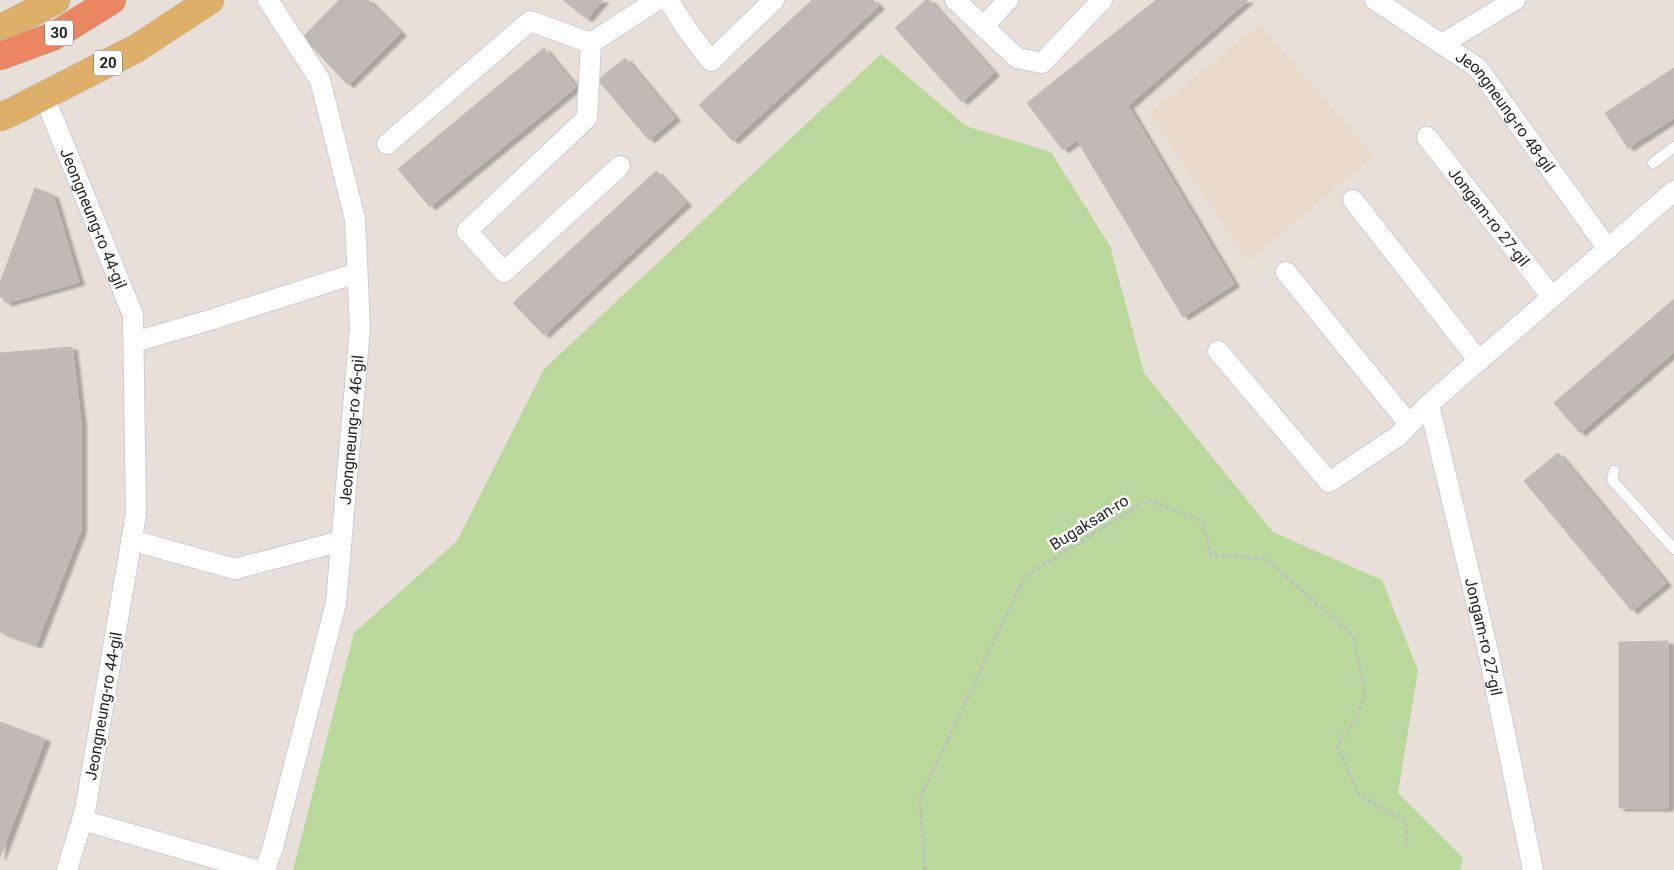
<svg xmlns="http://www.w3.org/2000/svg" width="1674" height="870" font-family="Roboto,sans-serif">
  <defs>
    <filter id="shadow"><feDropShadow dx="5.5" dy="3" stdDeviation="1" flood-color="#0004"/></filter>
  </defs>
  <rect width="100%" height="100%" fill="#e8dfd9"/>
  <polygon fill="#e8d9ca" points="1260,25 1374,156 1247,262 1150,113"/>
  <polygon fill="#bad89c" points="881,54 966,126 1051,152 1110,246 1144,373 1273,532 1382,580 1418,670 1398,793 1463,858 1460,870 293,870 354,633 457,541 544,369"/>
  <g fill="#c0b9b6" stroke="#c2bbb4" filter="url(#shadow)">
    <polygon points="339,0 368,0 401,33 348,85 303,37"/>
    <polygon points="563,0 603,0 587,19"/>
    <polygon points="812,0 873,0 879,6 733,141 699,105"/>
    <polygon points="926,0 929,0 994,73 962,102 895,28"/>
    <polygon points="1156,0 1248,0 1128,106 1234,284 1183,317 1077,140 1063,150 1027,103"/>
    <polygon points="544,48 576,87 430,207 398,169"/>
    <polygon points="625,58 675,118 649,140 598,80"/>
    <polygon points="1674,68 1674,118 1628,148 1605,113"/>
    <polygon points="656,171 686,203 544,335 513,303"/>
    <polygon points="35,188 53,195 79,282 6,303 0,296 0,283"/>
    <polygon points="1674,299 1674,352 1580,433 1554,403"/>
    <polygon points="72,347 81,423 81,530 36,645 0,632 0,353"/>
    <polygon points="1558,453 1666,583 1632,611 1524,481"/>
    <polygon points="1668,641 1668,808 1619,808 1619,642"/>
    <polygon points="0,722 45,739 0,857"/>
  </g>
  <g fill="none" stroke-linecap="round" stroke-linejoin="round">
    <defs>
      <g id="lane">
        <polyline points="1653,163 1674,147"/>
        <polyline points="1614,471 1612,480 1674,549"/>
      </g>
      <g id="street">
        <polyline points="668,0 691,35 711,61 774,0"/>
        <polyline points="955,0 1017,58 1042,63 1102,0"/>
        <path id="s1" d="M1375,0L1478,68L1608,249"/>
        <polyline points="983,27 1008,0"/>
        <polyline points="591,43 587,118 467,231 504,272 620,166"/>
        <polyline points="1442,44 1515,0"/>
        <path id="s2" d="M44,96L133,315L136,514L85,811L67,870"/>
        <path id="s3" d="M1427,137L1552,297"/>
        <polyline points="387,144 530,21 591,43 657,0"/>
        <polyline points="1353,200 1479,361"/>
        <polyline points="1286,272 1409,424"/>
        <polyline points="134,342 210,320 357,273"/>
        <polyline points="1218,351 1329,482 1398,436 1429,404 1674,191"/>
        <path id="s4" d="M1429,404L1488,651L1533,870"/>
        <polyline points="131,540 235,569 341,541"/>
        <polyline points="82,820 256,870"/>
        <path id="s5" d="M265,870L273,847L336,603L360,328L355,219L320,80L268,0"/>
      </g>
      <g id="primary">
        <polyline points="0,29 56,0"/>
        <polyline points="0,117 12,112 137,48 210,0"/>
      </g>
    </defs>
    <use href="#lane" stroke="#c8cdd7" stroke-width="12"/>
    <use href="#street" stroke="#c8cdd7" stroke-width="22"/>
    <use href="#primary" stroke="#bebebe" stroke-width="29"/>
    <polyline stroke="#bebebe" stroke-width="3" stroke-dasharray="4 2.5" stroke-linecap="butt" points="925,870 920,799 1024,577 1148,500 1202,521 1211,555 1265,558 1353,636 1365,693 1357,718 1337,746 1359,795 1406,822 1406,849"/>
    <use href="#lane" stroke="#fff" stroke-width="10"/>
    <use href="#street" stroke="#fff" stroke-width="20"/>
    <use href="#primary" stroke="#deaf68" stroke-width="28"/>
    <defs>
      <polyline id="highway-bridge" points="0,56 54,36 112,0"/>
    </defs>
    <use href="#highway-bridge" stroke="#bebebe" stroke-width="29" stroke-linecap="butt"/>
    <use href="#highway-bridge" stroke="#ea8662" stroke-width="28"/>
  </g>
  <g text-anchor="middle" stroke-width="5" stroke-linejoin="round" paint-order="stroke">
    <g fill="#fff" stroke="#676767" stroke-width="1">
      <rect x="45" y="20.5" width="28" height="25" rx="4"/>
      <rect x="94" y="50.5" width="28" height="25" rx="4"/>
    </g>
    <g font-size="15" font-weight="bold" fill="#262626">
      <text x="59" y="38">30</text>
      <text x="108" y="68">20</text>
    </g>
    <g font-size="16" fill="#262626" stroke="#fff">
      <text dy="6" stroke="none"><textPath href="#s1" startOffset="174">Jeongneung-ro 48-gil</textPath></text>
      <text dy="6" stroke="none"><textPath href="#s3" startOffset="101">Jongam-ro 27-gil</textPath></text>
      <text dy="6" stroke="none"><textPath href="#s2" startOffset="132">Jeongneung-ro 44-gil</textPath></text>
      <text dy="6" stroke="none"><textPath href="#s5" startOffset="450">Jeongneung-ro 46-gil</textPath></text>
      <text transform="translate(1089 522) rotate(-32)" y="6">Bugaksan-ro</text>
      <text dy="6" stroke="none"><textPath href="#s4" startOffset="239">Jongam-ro 27-gil</textPath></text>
      <text transform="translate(103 706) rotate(-80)" y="6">Jeongneung-ro 44-gil</text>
    </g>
  </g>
</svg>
